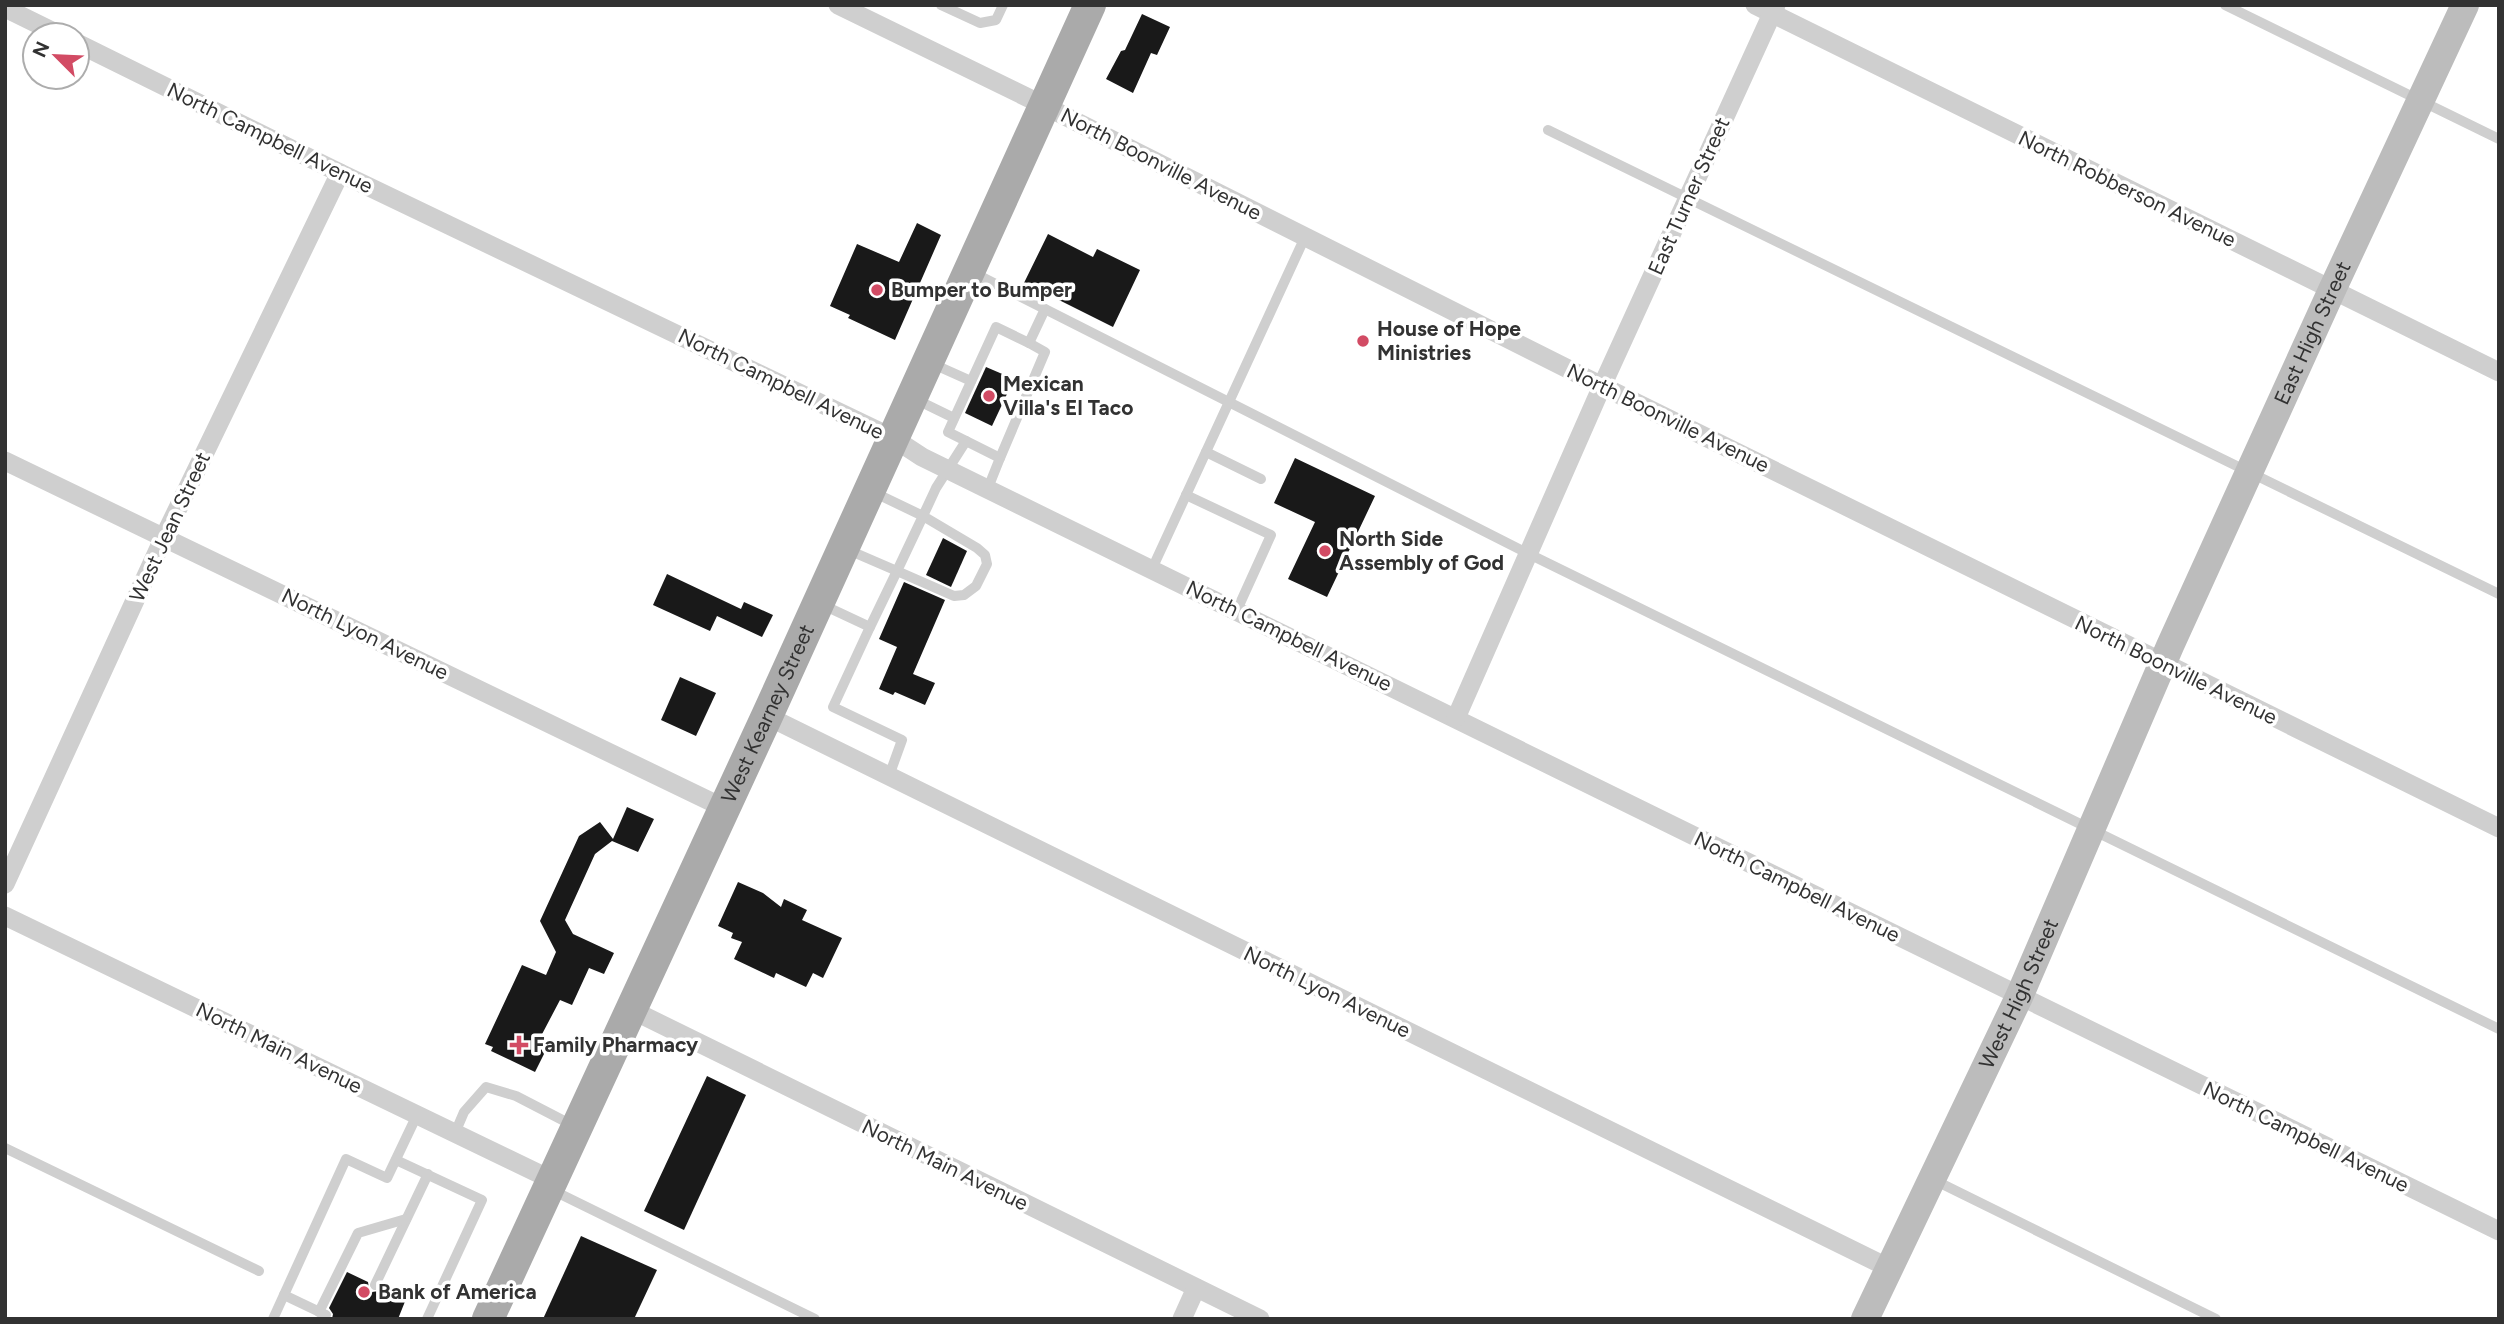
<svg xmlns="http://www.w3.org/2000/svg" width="2504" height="1324" font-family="Figtree,sans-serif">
  <rect width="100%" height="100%" fill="#fff"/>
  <g fill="#191919">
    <polygon points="1142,14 1170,27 1157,55 1151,53 1133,93 1106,79 1121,51 1125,50"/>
    <polygon points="917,223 941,235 895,340 848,318 850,315 830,306 857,244 899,262"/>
    <polygon points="1048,234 1093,257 1097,249 1140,270 1113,327 1043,292 1040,296 1022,287"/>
    <polygon points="986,367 1014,379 992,426 965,413"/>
    <polygon points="1295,458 1375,496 1327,597 1288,579 1315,522 1274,503"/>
    <polygon points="943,538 967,551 951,587 926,575"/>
    <polygon points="667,574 741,609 744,602 773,615 762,637 717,616 710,631 653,605"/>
    <polygon points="904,582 945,600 913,674 935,683 925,705 895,692 893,695 879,689 897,647 879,639"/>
    <polygon points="680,677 716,693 696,736 661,720"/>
    <polygon points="627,807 654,819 638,852 612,841 595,854 565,920 573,934 614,953 604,974 589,968 572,1005 560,1000 540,1038 550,1042 535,1072 491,1051 493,1047 485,1044 522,965 546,975 556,952 540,921 579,836 600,822 613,839"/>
    <polygon points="738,882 763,893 781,907 784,899 807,910 802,920 842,938 823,978 813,973 806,987 776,973 774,978 734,959 742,942 731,938 733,933 718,926"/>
    <polygon points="707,1076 746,1095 684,1230 644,1211"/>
    <polygon points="581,1236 657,1270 634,1319 543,1319"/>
    <polygon points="347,1272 368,1282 369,1289 372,1292 379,1291 382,1288 406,1299 398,1319 332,1319 333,1314 329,1308"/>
  </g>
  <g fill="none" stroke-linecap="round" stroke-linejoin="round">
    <g stroke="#cfcfcf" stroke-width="10">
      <polyline points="941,5 980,23 996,20 1003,5"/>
      <polyline points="2225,5 2499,139"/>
      <polyline points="1548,130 2499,594"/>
      <polyline points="972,272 1529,554 2499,1029"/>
      <polyline points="933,364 971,381"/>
      <polyline points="917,400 954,418"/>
      <polyline points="1206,452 1261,479"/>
      <polyline points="1000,458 1045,352 1029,343"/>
      <polyline points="988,488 1000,458 948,432 996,327 1029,343 1045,309"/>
      <polyline points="873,492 923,516 897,571 954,596 964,595 976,586 987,564 985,555 977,548 923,516 936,488 966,441"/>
      <polyline points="1186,495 1271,535 1237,610"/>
      <polyline points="846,549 897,571 870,627"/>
      <polyline points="1152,569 1305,237"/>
      <polyline points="823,605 870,627 833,707 902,740 889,776"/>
      <polyline points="455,1133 464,1112 486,1087 516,1096 574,1126"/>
      <polyline points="5,1148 259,1271"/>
      <polyline points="396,1160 482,1200 427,1319"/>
      <polyline points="1934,1180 2216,1319"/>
      <polyline points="552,1190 815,1319"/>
      <polyline points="375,1285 428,1174"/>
      <polyline points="284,1295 326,1315"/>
      <polyline points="319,1312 358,1233 406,1219"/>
      <polyline points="273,1319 346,1159 387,1178 417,1115"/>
    </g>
    <g stroke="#cfcfcf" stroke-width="19">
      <polyline points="838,5 1043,105 1602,386 2499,828"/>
      <polyline points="1755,5 2499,372"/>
      <polyline points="5,8 60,35"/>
      <polyline points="77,43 340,173 893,438 922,457 2499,1231"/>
      <polyline points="5,461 724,808"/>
      <polyline points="767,716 1887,1267"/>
      <polyline points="1456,718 1602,386 1776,5"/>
      <polyline points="5,884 164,537 340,173"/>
      <polyline points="5,916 552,1180"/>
      <polyline points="632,1010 1260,1319"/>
      <polyline points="1182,1319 1196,1288"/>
    </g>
    <path stroke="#bcbcbc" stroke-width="28" id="s1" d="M1865,1319L2019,997L2170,646L2332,290L2465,5"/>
    <path stroke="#aaa" stroke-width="32" id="s2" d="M488,1319L767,716L1090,5"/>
  </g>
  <g fill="#d24b64" stroke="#fff" stroke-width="2.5">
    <circle cx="877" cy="290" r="7"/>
    <circle cx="1363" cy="341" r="7"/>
    <circle cx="989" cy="396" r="7"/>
    <circle cx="1325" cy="551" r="7"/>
    <path d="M515.5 1034.5h7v7h7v7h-7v7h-7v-7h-7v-7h7z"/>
    <circle cx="364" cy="1292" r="7"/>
  </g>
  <g text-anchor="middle" stroke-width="7" stroke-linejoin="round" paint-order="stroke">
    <g font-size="21" fill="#323232" stroke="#fff">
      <text transform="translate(270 138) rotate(26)" y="7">North Campbell Avenue</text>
      <text transform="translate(1161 164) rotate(27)" y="7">North Boonville Avenue</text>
      <text transform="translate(2127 189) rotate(26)" y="7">North Robberson Avenue</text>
      <text transform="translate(1689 196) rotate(-66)" y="7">East Turner Street</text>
      <text dy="7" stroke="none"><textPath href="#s1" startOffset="1083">East High Street</textPath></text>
      <text transform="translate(781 384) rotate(26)" y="7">North Campbell Avenue</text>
      <text transform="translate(1668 418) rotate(26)" y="7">North Boonville Avenue</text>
      <text transform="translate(170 527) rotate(-65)" y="7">West Jean Street</text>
      <text transform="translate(365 634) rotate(26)" y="7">North Lyon Avenue</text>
      <text transform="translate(1289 636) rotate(26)" y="7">North Campbell Avenue</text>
      <text transform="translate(2176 670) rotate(26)" y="7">North Boonville Avenue</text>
      <text dy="7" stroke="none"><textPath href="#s2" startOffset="667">West Kearney Street</textPath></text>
      <text transform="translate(1797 887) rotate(26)" y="7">North Campbell Avenue</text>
      <text transform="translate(1327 992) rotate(26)" y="7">North Lyon Avenue</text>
      <text dy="7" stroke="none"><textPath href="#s1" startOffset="360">West High Street</textPath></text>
      <text transform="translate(279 1048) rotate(26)" y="7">North Main Avenue</text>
      <text transform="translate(2306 1137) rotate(26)" y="7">North Campbell Avenue</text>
      <text transform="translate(945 1165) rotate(26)" y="7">North Main Avenue</text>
    </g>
    <g font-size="21" font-weight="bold" fill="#323232" stroke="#fff" text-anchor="start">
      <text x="891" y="297">Bumper to Bumper</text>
      <text x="1377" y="336">House of Hope<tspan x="1377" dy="24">Ministries</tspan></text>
      <text x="1003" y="391">Mexican<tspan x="1003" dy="24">Villa's El Taco</tspan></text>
      <text x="1339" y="546">North Side<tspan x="1339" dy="24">Assembly of God</tspan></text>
      <text x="533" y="1052">Family Pharmacy</text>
      <text x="378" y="1299">Bank of America</text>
    </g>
  </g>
  <rect width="2504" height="1324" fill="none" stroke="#323232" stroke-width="14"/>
  <g transform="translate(56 56) rotate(294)"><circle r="33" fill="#ffffff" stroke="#adadad" stroke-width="2"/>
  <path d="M0-5L12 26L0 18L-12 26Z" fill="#d24b64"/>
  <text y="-10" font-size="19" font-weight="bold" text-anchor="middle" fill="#323232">N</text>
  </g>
</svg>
